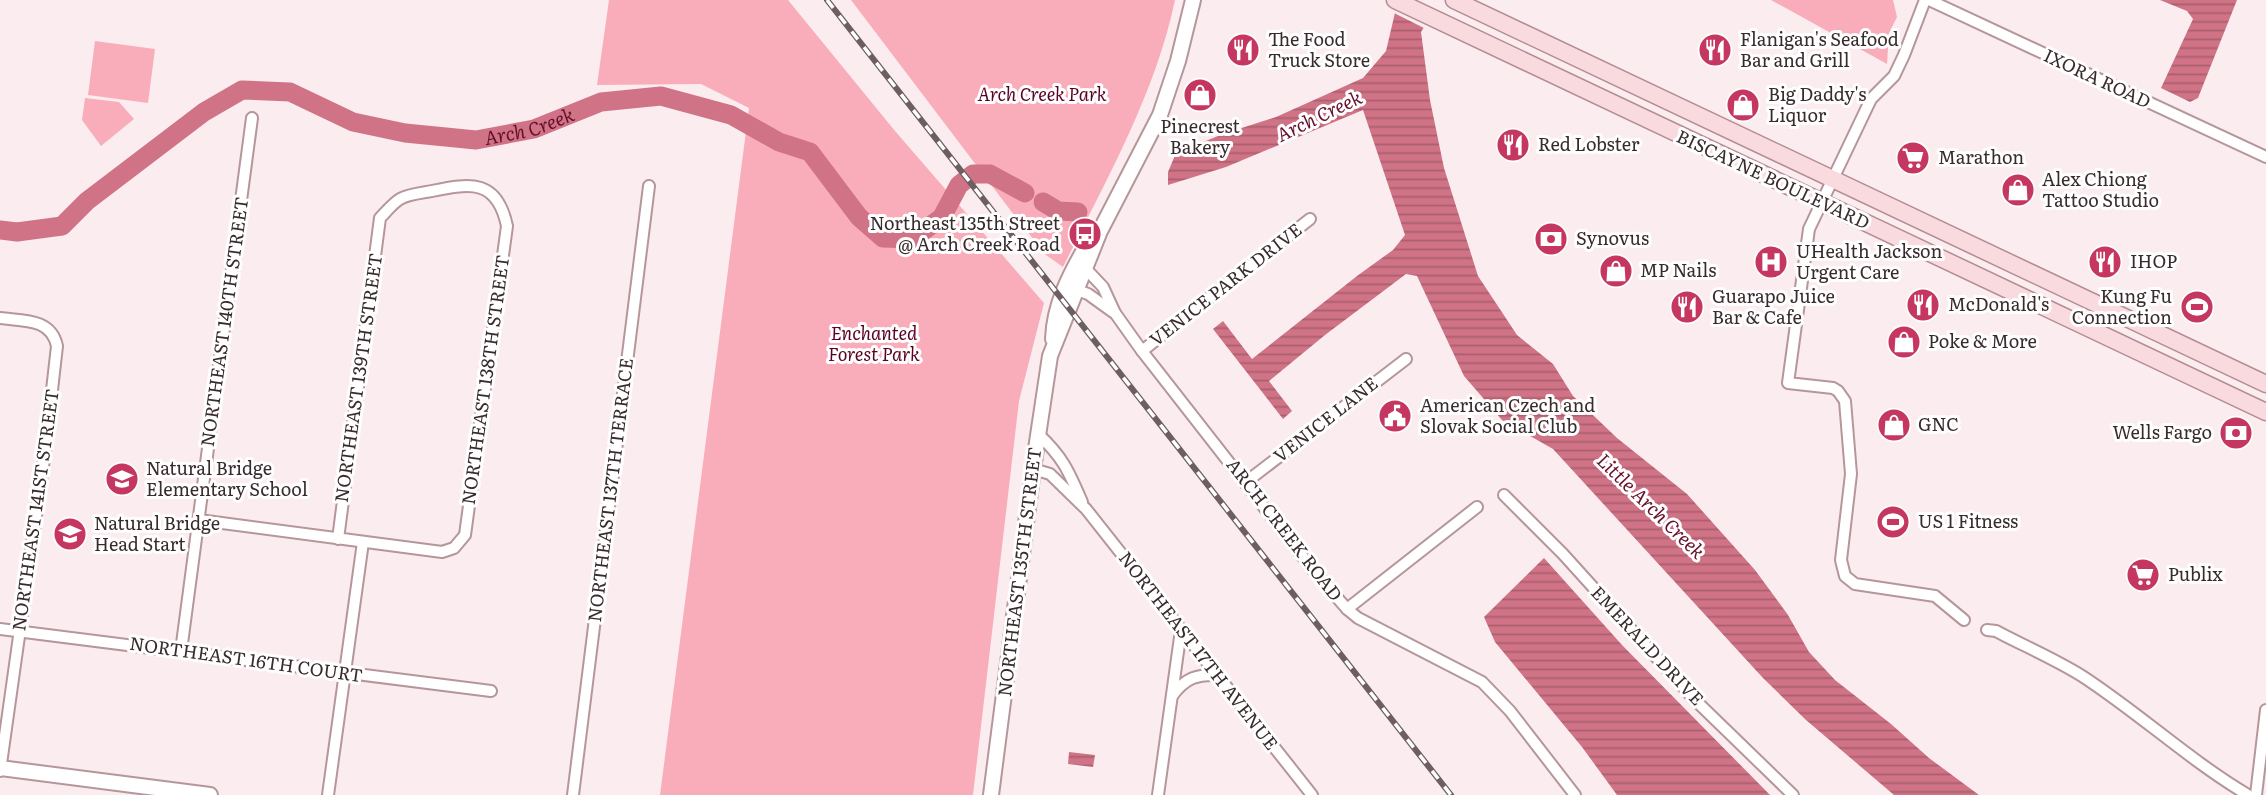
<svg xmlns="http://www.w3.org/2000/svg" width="2266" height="795" font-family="Literata,serif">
  <defs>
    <pattern id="water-rules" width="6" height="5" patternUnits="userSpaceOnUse" patternTransform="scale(1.75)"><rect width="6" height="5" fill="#d07386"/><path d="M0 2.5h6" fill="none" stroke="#aa5f6e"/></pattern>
  </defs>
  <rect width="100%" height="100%" fill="#fbedef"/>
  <g fill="#f9adba">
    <polygon points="609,0 788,0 895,131 1044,303 1019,401 973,795 660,795 749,108 701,84 597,85"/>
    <path d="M851,0H1175C1155,95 1106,180 1063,267L1046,255L1014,215Z"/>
    <polygon points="1771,0 1893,0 1897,17 1889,33 1887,64"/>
    <polygon points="95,41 155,49 148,103 88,95"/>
    <polygon points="85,98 119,102 134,119 101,146 82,120"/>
  </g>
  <g fill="url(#water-rules)">
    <polygon points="1398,0 1441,0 1421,32 1430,100 1444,168 1478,276 1517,335 1553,364 1573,396 1617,438 1687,494 1755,570 1788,615 1809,652 1835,680 1891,724 1929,758 1979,795 1894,795 1806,720 1763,678 1553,449 1502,420 1464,376 1417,276 1406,274 1325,335 1269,381 1292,411 1283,419 1213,329 1223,321 1252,359 1357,276 1393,250 1405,235 1363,110 1226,167 1168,185 1168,172 1176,153 1223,134 1276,117 1363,78 1386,51"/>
    <polygon points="2160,0 2237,0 2198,98 2190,102 2161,88 2193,19 2187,11"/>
    <polygon points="1544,558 1622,645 1770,795 1617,795 1582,747 1495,642 1484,617"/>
    <polygon points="1069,752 1095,755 1093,767 1068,764"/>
  </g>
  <polygon fill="#fbedef" points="1394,0 1443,0 1426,29 1392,12"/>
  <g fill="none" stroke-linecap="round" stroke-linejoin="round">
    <g stroke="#d07386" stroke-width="19">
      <polyline points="1043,202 1058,211 1078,212"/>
      <path id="s1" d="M0,230L17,232L62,226L87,201L204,112L242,90L290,92L353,122L405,133L476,140L534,129L601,102L661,96L731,115L779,142L810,152L859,217L883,238L913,239L942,217L959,185L973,174H990L1025,193"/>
    </g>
    <defs>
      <g id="street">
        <polyline points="1925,0 1904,55 1894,76 1871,99 1809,229 1788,383 1833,388 1838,391 1845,401 1851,474 1841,560 1845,576 1855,584 1935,596 1964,620"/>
        <polyline points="1929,0 2266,157"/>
        <polyline points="1085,268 1103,287 1115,313 1142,351 1313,570 1347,609 1358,618 1482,682 1510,711 1575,795"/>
        <polyline points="1077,290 1088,294 1113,312"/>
        <path d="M0,318C23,321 51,318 57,346L45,452L0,771"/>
        <polyline points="1142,351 1310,219"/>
        <path d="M1038,434C1063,457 1069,472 1082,502"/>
        <polyline points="1033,469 1050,474 1086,509 1312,795"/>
        <polyline points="1246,482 1406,359"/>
        <polyline points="1504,495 1563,554 1694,699 1793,795"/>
        <path d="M199,520L442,552L454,548L465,535L507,226C497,179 471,183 432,191C422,193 408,194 400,199C393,203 386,212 380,218L338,539"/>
        <polyline points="1347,609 1477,507"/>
        <polyline points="0,629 491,691"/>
        <path d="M1987,630L1996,631C2024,646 2055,659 2082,676C2139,713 2189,760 2248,795"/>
        <polyline points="181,651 252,118"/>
        <path d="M1172,696C1185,678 1197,674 1218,675"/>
        <polyline points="328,795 363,542"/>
        <polyline points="573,795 649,186"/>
        <polyline points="1158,795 1181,630"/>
        <polyline points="2256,795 2266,710"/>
      </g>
      <g id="secondary">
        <path d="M1053,339C1054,305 1070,274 1087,245"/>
        <polyline points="0,768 210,795"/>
        <polyline points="991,795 1033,469 1050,356 1100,231 1160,115 1178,61 1193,0"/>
      </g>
      <g id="primary">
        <polyline points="1395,0 2266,412"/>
        <polyline points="1454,0 2266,384"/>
      </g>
    </defs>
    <use href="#street" stroke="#b5969a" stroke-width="14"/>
    <use href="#secondary" stroke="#b5969a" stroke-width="18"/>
    <use href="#primary" stroke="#b38c92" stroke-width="19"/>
    <use href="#street" stroke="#fff" stroke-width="10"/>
    <use href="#secondary" stroke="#fff" stroke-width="14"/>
    <use href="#primary" stroke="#f9dadf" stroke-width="16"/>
    <defs>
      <polyline id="rail" points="827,0 1451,795"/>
    </defs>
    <use href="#rail" stroke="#6d5f61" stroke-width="6"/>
    <use href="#rail" stroke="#fefefe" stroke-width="3.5" stroke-dasharray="10" stroke-linecap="butt"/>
  </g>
  <defs>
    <symbol id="restaurant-disc" viewBox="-11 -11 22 22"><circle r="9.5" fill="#c53761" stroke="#fefefe"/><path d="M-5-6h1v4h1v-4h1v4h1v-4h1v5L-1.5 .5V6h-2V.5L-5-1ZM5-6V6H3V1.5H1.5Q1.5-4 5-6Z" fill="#fff"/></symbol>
    <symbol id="shop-disc" viewBox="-11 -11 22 22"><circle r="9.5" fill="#c53761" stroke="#fefefe"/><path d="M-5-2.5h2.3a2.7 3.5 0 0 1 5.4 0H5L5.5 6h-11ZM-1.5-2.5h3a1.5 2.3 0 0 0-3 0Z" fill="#fff"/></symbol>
    <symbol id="supermarket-disc" viewBox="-11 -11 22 22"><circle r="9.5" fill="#c53761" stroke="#fefefe"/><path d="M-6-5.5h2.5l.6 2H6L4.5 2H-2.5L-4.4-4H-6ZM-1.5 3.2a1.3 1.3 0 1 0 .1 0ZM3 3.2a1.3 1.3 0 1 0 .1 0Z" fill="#fff"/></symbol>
    <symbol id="bus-disc" viewBox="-11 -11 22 22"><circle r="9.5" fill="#c53761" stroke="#fefefe"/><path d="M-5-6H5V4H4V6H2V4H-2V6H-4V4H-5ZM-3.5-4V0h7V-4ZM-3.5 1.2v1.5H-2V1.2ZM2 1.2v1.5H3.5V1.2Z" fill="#fff"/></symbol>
    <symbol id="bank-disc" viewBox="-11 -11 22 22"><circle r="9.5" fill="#c53761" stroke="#fefefe"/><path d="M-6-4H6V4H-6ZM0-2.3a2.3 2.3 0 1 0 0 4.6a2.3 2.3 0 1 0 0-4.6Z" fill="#fff"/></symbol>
    <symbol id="hospital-disc" viewBox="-11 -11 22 22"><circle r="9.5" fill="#c53761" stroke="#fefefe"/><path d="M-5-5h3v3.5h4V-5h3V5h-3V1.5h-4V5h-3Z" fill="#fff"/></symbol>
    <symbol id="stadium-disc" viewBox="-11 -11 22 22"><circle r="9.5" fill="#c53761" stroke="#fefefe"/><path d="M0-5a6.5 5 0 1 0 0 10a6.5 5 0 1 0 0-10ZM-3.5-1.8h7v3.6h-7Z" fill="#fff"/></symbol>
    <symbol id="civic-disc" viewBox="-11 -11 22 22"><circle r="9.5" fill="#c53761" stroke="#fefefe"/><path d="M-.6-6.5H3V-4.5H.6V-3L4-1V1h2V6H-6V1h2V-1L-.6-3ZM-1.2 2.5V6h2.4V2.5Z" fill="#fff"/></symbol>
    <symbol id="school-disc" viewBox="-11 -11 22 22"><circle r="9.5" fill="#c53761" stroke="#fefefe"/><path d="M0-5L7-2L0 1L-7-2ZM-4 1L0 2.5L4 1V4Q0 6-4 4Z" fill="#fff"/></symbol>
  </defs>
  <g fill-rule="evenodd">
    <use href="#restaurant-disc" x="1224" y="31" width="38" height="38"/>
    <use href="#restaurant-disc" x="1696" y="31" width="38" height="38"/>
    <use href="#shop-disc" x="1181" y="76" width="38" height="38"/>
    <use href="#shop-disc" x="1724" y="86" width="38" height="38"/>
    <use href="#restaurant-disc" x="1494" y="126" width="38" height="38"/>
    <use href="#supermarket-disc" x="1894" y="139" width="38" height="38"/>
    <use href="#shop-disc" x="1999" y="171" width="38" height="38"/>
    <use href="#bus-disc" x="1066" y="215" width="38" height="38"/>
    <use href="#bank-disc" x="1532" y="220" width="38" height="38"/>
    <use href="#hospital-disc" x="1752" y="243" width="38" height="38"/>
    <use href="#restaurant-disc" x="2086" y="243" width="38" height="38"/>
    <use href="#shop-disc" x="1597" y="252" width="38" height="38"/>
    <use href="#restaurant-disc" x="1904" y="286" width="38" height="38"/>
    <use href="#restaurant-disc" x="1668" y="288" width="38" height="38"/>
    <use href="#stadium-disc" x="2178" y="288" width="38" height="38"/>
    <use href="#shop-disc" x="1885" y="323" width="38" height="38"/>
    <use href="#civic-disc" x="1376" y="397" width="38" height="38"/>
    <use href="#shop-disc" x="1875" y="406" width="38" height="38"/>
    <use href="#bank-disc" x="2217" y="414" width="38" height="38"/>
    <use href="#school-disc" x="103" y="460" width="38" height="38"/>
    <use href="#stadium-disc" x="1874" y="503" width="38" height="38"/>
    <use href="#school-disc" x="51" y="515" width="38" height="38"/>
    <use href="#supermarket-disc" x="2124" y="556" width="38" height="38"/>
  </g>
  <g text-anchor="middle" stroke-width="6" stroke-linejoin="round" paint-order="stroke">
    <g font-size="18" fill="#382b2d" stroke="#fefefe" text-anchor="start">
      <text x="1268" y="46">The Food<tspan x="1268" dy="21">Truck Store</tspan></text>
      <text x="1740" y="46">Flanigan's Seafood<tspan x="1740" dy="21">Bar and Grill</tspan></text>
      <text x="1768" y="101">Big Daddy's<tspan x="1768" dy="21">Liquor</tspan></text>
      <text x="1200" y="133" text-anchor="middle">Pinecrest<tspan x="1200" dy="21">Bakery</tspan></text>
      <text x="1538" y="151">Red Lobster</text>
      <text x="1938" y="164">Marathon</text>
      <text x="2042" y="186">Alex Chiong<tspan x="2042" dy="21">Tattoo Studio</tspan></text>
      <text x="1060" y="230" text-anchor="end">Northeast 135th Street<tspan x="1060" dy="21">@ Arch Creek Road</tspan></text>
      <text x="1576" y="245">Synovus</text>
      <text x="1796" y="258">UHealth Jackson<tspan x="1796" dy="21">Urgent Care</tspan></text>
      <text x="2130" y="268">IHOP</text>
      <text x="1640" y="277">MP Nails</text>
      <text x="1712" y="303">Guarapo Juice<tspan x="1712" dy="21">Bar &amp; Cafe</tspan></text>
      <text x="2172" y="303" text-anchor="end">Kung Fu<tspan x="2172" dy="21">Connection</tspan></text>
      <text x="1948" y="311">McDonald's</text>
      <text x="1928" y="348">Poke &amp; More</text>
      <text x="1420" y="412">American Czech and<tspan x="1420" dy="21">Slovak Social Club</tspan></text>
      <text x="1918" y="431">GNC</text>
      <text x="2212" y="439" text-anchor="end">Wells Fargo</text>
      <text x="146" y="475">Natural Bridge<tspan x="146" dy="21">Elementary School</tspan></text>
      <text x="1918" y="528">US 1 Fitness</text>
      <text x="94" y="530">Natural Bridge<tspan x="94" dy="21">Head Start</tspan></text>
      <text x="2168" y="581">Publix</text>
    </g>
    <g font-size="18" fill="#382b2d" stroke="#fefefe">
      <text transform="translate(2097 79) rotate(25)" y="6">IXORA ROAD</text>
      <text transform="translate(1773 180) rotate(25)" y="6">BISCAYNE BOULEVARD</text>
      <text transform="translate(1226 285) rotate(-38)" y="6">VENICE PARK DRIVE</text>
      <text transform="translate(225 322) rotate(-82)" y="6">NORTHEAST 140TH STREET</text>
      <text transform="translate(359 378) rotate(-82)" y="6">NORTHEAST 139TH STREET</text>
      <text transform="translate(486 380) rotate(-82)" y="6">NORTHEAST 138TH STREET</text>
      <text transform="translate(1326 420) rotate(-38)" y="6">VENICE LANE</text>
      <text transform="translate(611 490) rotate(-83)" y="6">NORTHEAST 137TH TERRACE</text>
      <text transform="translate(36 510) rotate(-82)" y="6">NORTHEAST 141ST STREET</text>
      <text transform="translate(1284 530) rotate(52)" y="6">ARCH CREEK ROAD</text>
      <text transform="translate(1020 572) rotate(-83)" y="6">NORTHEAST 135TH STREET</text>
      <text transform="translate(1647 646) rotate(47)" y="6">EMERALD DRIVE</text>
      <text transform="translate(1198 651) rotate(52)" y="6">NORTHEAST 17TH AVENUE</text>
      <text transform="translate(246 660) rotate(8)" y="6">NORTHEAST 16TH COURT</text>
    </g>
    <g font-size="18" font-style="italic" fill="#5a0223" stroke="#fefefe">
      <text x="1042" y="101">Arch Creek Park</text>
      <text x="874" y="340">Enchanted<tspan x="874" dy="21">Forest Park</tspan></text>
    </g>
    <g font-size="19" font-style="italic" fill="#66112c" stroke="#fefefe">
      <text transform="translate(1319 116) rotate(-26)" y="7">Arch Creek</text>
      <text dy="7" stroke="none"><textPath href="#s1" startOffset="586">Arch Creek</textPath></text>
      <text transform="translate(1651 506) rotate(44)" y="7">Little Arch Creek</text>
    </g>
  </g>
</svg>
